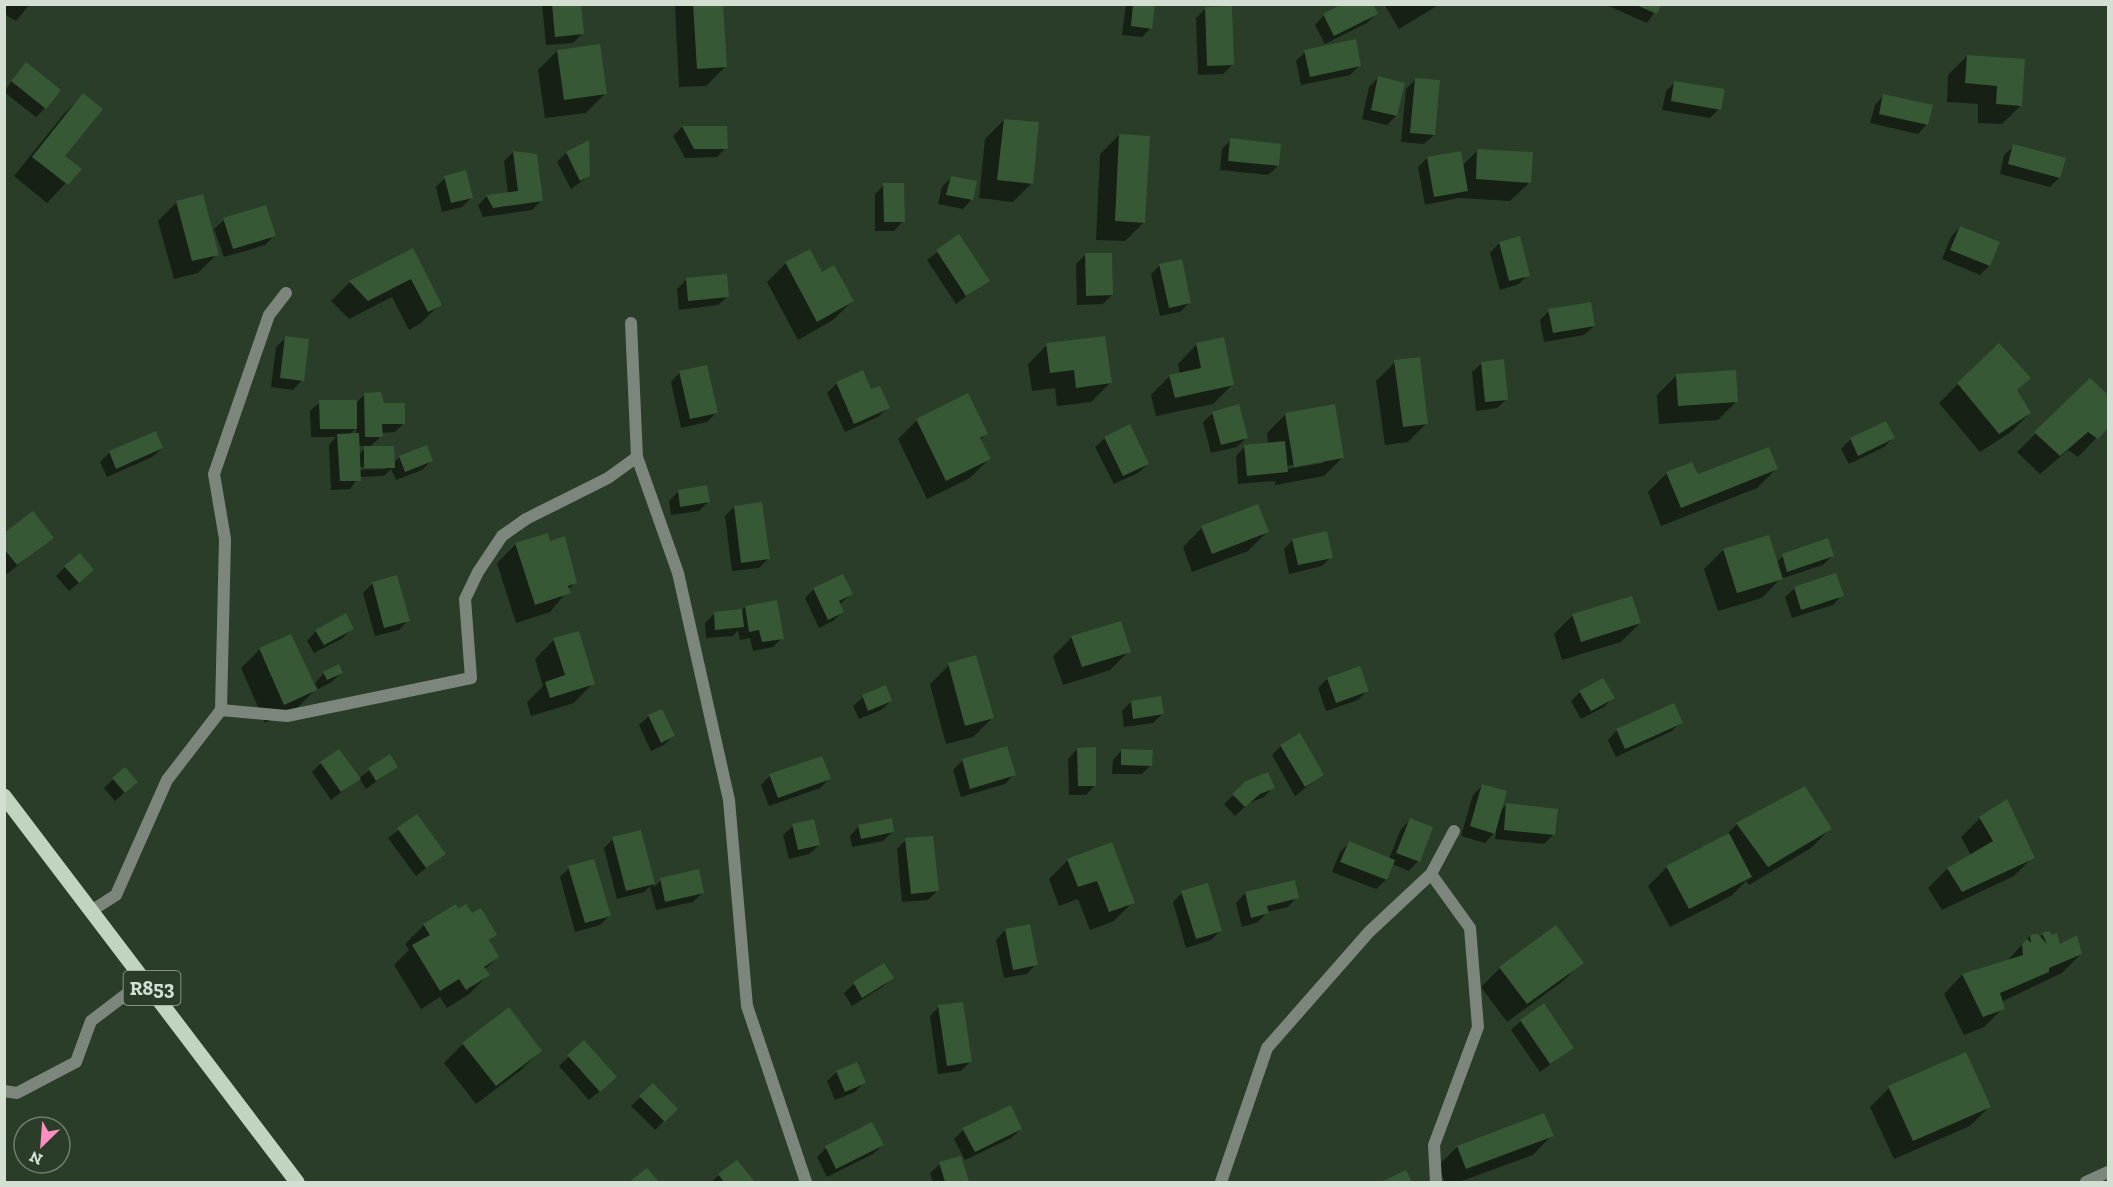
<svg xmlns="http://www.w3.org/2000/svg" width="2113" height="1187" font-family="'Zilla Slab',serif">
  <rect width="100%" height="100%" fill="#2a3d29"/>
  <g fill="#0007" fill-rule="evenodd">
    <polygon points="4,4 30,4 16,21 4,14"/>
    <polygon points="542,4 580,4 583,33 573,43 546,45"/>
    <polygon points="675,4 722,4 725,67 706,86 679,87"/>
    <polygon points="1126,4 1154,4 1151,28 1142,37 1122,35"/>
    <polygon points="1384,4 1440,4 1399,29"/>
    <polygon points="1604,4 1660,4 1647,23"/>
    <polygon points="1206,8 1232,65 1223,74 1198,75 1196,18"/>
    <polygon points="1376,14 1367,23 1325,44 1315,25 1324,15"/>
    <polygon points="557,51 605,94 586,113 545,118 538,70"/>
    <polygon points="1305,52 1360,65 1350,75 1301,85 1296,61"/>
    <polygon points="1967,56 2021,105 2002,124 1978,123 1978,104 1947,102 1948,75"/>
    <polygon points="17,73 45,108 36,117 4,92"/>
    <polygon points="1378,78 1396,116 1387,125 1362,119 1369,87"/>
    <polygon points="1415,80 1434,135 1424,144 1401,142 1406,89"/>
    <polygon points="1675,82 1719,109 1710,118 1662,110 1666,91"/>
    <polygon points="83,95 63,156 79,169 47,203 14,176 64,114"/>
    <polygon points="1884,95 1927,124 1918,134 1870,123 1875,105"/>
    <polygon points="1004,120 1032,183 1013,202 979,198 985,139"/>
    <polygon points="682,127 726,127 726,148 717,157 685,158 673,136"/>
    <polygon points="1119,135 1144,222 1125,241 1096,240 1100,154"/>
    <polygon points="1231,140 1278,166 1268,175 1220,170 1222,149"/>
    <polygon points="2014,146 2059,178 2050,187 2000,174 2004,155"/>
    <polygon points="1478,150 1530,182 1510,201 1459,198 1425,205 1418,167 1427,158 1462,166"/>
    <polygon points="513,152 535,156 541,201 532,210 483,217 478,205 487,196 508,193 504,161"/>
    <polygon points="566,153 589,176 571,189 557,162"/>
    <polygon points="445,178 472,197 462,207 442,212 436,187"/>
    <polygon points="951,178 972,199 963,209 938,204 942,187"/>
    <polygon points="884,185 903,221 894,231 875,231 875,194"/>
    <polygon points="177,202 217,254 198,273 174,279 158,221"/>
    <polygon points="224,220 274,236 265,245 224,257 214,229"/>
    <polygon points="1960,227 1989,266 1980,275 1942,259 1951,237"/>
    <polygon points="959,236 988,280 956,304 927,260"/>
    <polygon points="1519,238 1528,275 1519,284 1500,290 1490,253 1499,243"/>
    <polygon points="412,250 440,304 421,323 409,330 392,297 349,319 331,301 350,282"/>
    <polygon points="809,251 822,274 852,301 833,320 798,340 767,282 786,263"/>
    <polygon points="1085,255 1112,295 1103,304 1077,305 1076,264"/>
    <polygon points="1160,265 1189,303 1180,312 1160,316 1151,274"/>
    <polygon points="686,280 728,296 718,305 679,310 677,289"/>
    <polygon points="1549,311 1594,326 1584,335 1544,342 1540,320"/>
    <polygon points="286,338 302,380 293,390 271,387 276,347"/>
    <polygon points="1197,344 1232,385 1213,404 1156,416 1151,395 1170,376 1180,374 1178,364"/>
    <polygon points="1047,345 1110,383 1091,402 1057,406 1055,388 1032,391 1028,364"/>
    <polygon points="1395,362 1427,423 1408,442 1385,445 1376,381"/>
    <polygon points="1482,363 1507,399 1497,408 1476,411 1472,372"/>
    <polygon points="680,372 716,413 707,422 681,428 671,382"/>
    <polygon points="862,372 870,391 888,408 878,417 845,432 827,393 837,383"/>
    <polygon points="1676,376 1737,401 1718,420 1659,424 1657,395"/>
    <polygon points="2029,378 2016,391 2030,413 2011,432 1980,452 1939,403 1958,384"/>
    <polygon points="2090,380 2108,397 2108,426 2078,457 2068,450 2040,474 2017,452"/>
    <path d="M365,394L383,405L404,423L395,432L381,433V436L369,448L393,463L400,457L431,461L422,470L396,480L391,469L384,476L359,477L350,489L331,490L329,445L336,437H311L310,411L320,402L355,404ZM356,428V435H349ZM358,446H367L358,455ZM386,466V469L357,470V467Z"/>
    <polygon points="1213,413 1246,438 1237,447 1211,453 1203,422"/>
    <path d="M1286,414L1343,457L1324,476L1275,485V481L1238,484L1236,456L1245,446L1268,444L1267,433ZM1323,460V463L1287,469L1286,466Z"/>
    <polygon points="917,420 986,434 980,440 989,459 970,478 927,499 898,439"/>
    <polygon points="155,433 162,448 152,457 107,477 100,462 109,453"/>
    <polygon points="1105,438 1148,464 1138,473 1114,484 1095,447"/>
    <polygon points="1893,438 1884,447 1849,464 1841,449 1851,439"/>
    <polygon points="1776,469 1757,488 1661,526 1648,492 1667,473 1697,476"/>
    <polygon points="678,492 708,502 699,511 671,515 669,501"/>
    <polygon points="1257,506 1267,532 1248,551 1192,572 1183,547 1202,528"/>
    <polygon points="734,507 768,559 759,568 732,571 725,516"/>
    <polygon points="4,535 52,537 7,574 4,570"/>
    <polygon points="1293,540 1331,557 1322,566 1289,574 1284,549"/>
    <polygon points="549,543 575,582 550,612 516,623 497,563 516,544"/>
    <polygon points="1723,550 1776,563 1783,556 1833,555 1823,565 1780,579 1762,598 1718,611 1704,569"/>
    <polygon points="65,567 83,579 69,591 56,576"/>
    <polygon points="373,583 408,620 399,630 375,636 363,593"/>
    <polygon points="1795,588 1842,595 1833,605 1792,618 1785,597"/>
    <polygon points="814,589 851,594 839,605 842,612 833,621 819,628 805,598"/>
    <polygon points="745,607 782,638 773,647 753,651 750,638 740,640 738,630 733,636 706,638 705,623 714,614 741,611"/>
    <polygon points="1573,615 1640,623 1621,642 1562,660 1554,634"/>
    <polygon points="352,628 343,638 314,653 307,641 316,631"/>
    <polygon points="1072,637 1129,651 1110,670 1063,685 1053,656"/>
    <polygon points="554,640 593,683 574,703 531,716 527,702 543,686 535,659"/>
    <polygon points="260,649 315,690 296,709 265,723 241,668"/>
    <polygon points="949,665 992,718 973,737 946,744 930,684"/>
    <polygon points="342,672 332,682 318,689 315,683 324,673"/>
    <polygon points="1327,679 1367,691 1358,700 1326,711 1318,688"/>
    <polygon points="885,687 891,701 881,710 859,719 853,706 863,697"/>
    <polygon points="1580,692 1613,697 1604,707 1581,719 1571,701"/>
    <polygon points="1131,702 1162,714 1153,723 1124,727 1122,711"/>
    <polygon points="649,716 673,736 664,745 651,751 639,725"/>
    <polygon points="1681,722 1672,731 1616,757 1608,740 1617,730"/>
    <polygon points="1281,746 1322,775 1295,796 1272,755"/>
    <polygon points="1006,748 1014,774 1005,784 961,797 953,770 962,761"/>
    <polygon points="1077,749 1095,785 1086,795 1069,795 1068,759"/>
    <polygon points="1122,750 1151,765 1142,774 1112,774 1113,760"/>
    <polygon points="390,756 396,767 366,789 359,778"/>
    <polygon points="321,763 359,779 331,800 312,772"/>
    <polygon points="124,769 136,782 115,801 104,788"/>
    <polygon points="770,776 829,779 820,788 769,806 761,785"/>
    <polygon points="1247,782 1273,787 1264,797 1249,803 1235,816 1224,804"/>
    <polygon points="1482,786 1500,811 1507,804 1553,835 1544,844 1495,839 1496,831 1485,843 1461,836 1473,795"/>
    <polygon points="417,816 444,854 416,876 388,838"/>
    <polygon points="1980,818 2033,857 2014,876 1942,910 1928,888 1947,869 1971,855 1961,837"/>
    <polygon points="1410,820 1418,861 1409,871 1392,864 1386,880 1376,889 1332,872 1340,852 1349,843 1389,859 1401,829"/>
    <polygon points="1737,824 1830,829 1811,848 1749,885 1746,881 1731,896 1670,927 1648,886 1667,867 1723,838"/>
    <polygon points="793,826 819,845 809,854 789,859 783,835"/>
    <polygon points="859,826 893,831 883,841 852,847 850,836"/>
    <polygon points="640,832 654,887 661,880 703,892 693,902 656,910 650,886 644,892 617,899 604,848 613,839"/>
    <polygon points="906,840 938,890 928,900 902,902 897,849"/>
    <polygon points="1068,860 1133,902 1114,921 1090,930 1078,899 1059,906 1049,879"/>
    <polygon points="569,868 609,916 600,925 575,932 560,877"/>
    <polygon points="1182,893 1220,931 1211,940 1186,948 1173,902"/>
    <polygon points="1245,893 1297,897 1288,907 1267,912 1258,922 1242,927 1236,903"/>
    <polygon points="458,911 472,915 496,934 488,942 498,957 484,970 488,975 469,994 447,1008 440,997 421,1009 394,965 409,950 405,944 424,925"/>
    <polygon points="1005,930 1036,964 1027,974 1004,978 996,940"/>
    <polygon points="2043,934 2059,946 2081,954 2062,973 2001,1002 2003,1008 1984,1027 1964,1035 1944,994 1962,975 2007,961 2030,936 2039,938"/>
    <polygon points="1582,962 1563,981 1507,1022 1481,987 1500,968"/>
    <polygon points="883,965 892,978 882,987 852,1006 844,993 854,984"/>
    <polygon points="939,1007 970,1062 961,1071 938,1074 930,1016"/>
    <polygon points="1521,1021 1572,1048 1540,1072 1511,1030"/>
    <polygon points="584,1042 606,1086 589,1100 559,1066"/>
    <polygon points="463,1044 540,1051 521,1070 476,1104 444,1063"/>
    <polygon points="837,1072 865,1082 855,1092 835,1100 827,1081"/>
    <polygon points="653,1085 676,1109 655,1130 631,1106"/>
    <polygon points="1889,1088 1989,1107 1970,1126 1894,1159 1870,1107"/>
    <polygon points="1544,1114 1552,1135 1533,1155 1459,1182 1445,1182 1438,1166 1457,1147"/>
    <polygon points="1021,1129 1011,1138 965,1160 954,1139 963,1130"/>
    <polygon points="883,1145 873,1154 827,1177 817,1157 826,1148"/>
    <polygon points="736,1162 753,1182 711,1182 719,1175"/>
    <polygon points="940,1164 967,1181 933,1182 930,1173"/>
  </g>
  <g fill="#365834">
    <polygon points="552,4 581,4 584,34 555,37"/>
    <polygon points="693,4 723,4 727,67 697,69"/>
    <polygon points="1133,4 1155,4 1152,29 1131,26"/>
    <polygon points="1342,4 1373,4 1378,14 1334,36 1323,14"/>
    <polygon points="1634,4 1662,4 1657,14"/>
    <polygon points="1232,6 1234,65 1207,66 1205,7"/>
    <polygon points="1356,39 1361,66 1310,77 1304,50"/>
    <polygon points="600,44 607,94 564,100 557,50"/>
    <polygon points="1967,55 2025,59 2022,106 1996,104 1997,86 1965,83"/>
    <polygon points="26,62 61,90 46,109 11,81"/>
    <polygon points="1378,76 1405,83 1397,116 1371,110"/>
    <polygon points="1415,78 1440,80 1435,135 1410,133"/>
    <polygon points="1674,81 1725,89 1721,110 1671,101"/>
    <polygon points="83,93 103,109 65,156 82,169 68,185 32,157"/>
    <polygon points="1883,94 1933,105 1928,125 1879,114"/>
    <polygon points="1004,119 1039,122 1033,184 997,180"/>
    <polygon points="682,126 727,126 728,149 694,149"/>
    <polygon points="1119,134 1150,136 1145,223 1115,221"/>
    <polygon points="1230,138 1281,144 1279,166 1228,161"/>
    <polygon points="589,140 590,176 580,181 566,152"/>
    <polygon points="2013,144 2066,158 2060,178 2008,164"/>
    <polygon points="1477,149 1533,152 1531,183 1476,179"/>
    <polygon points="513,151 537,154 543,201 493,208 486,195 518,191"/>
    <polygon points="1461,151 1468,191 1434,197 1427,157"/>
    <polygon points="466,170 473,198 451,203 444,176"/>
    <polygon points="951,176 977,181 973,200 946,195"/>
    <polygon points="883,183 904,183 905,222 884,222"/>
    <polygon points="203,194 219,255 192,261 176,201"/>
    <polygon points="266,205 276,236 233,249 223,218"/>
    <polygon points="1960,226 2000,242 1990,266 1950,250"/>
    <polygon points="959,234 990,281 966,296 936,250"/>
    <polygon points="1520,236 1530,276 1509,281 1499,242"/>
    <polygon points="413,248 442,305 428,312 411,279 368,301 349,281"/>
    <polygon points="810,249 822,272 834,265 854,301 817,322 785,262"/>
    <polygon points="1085,253 1112,253 1113,295 1086,296"/>
    <polygon points="1182,259 1191,303 1169,308 1159,264"/>
    <polygon points="727,274 729,297 688,301 686,278"/>
    <polygon points="1591,302 1595,326 1553,333 1548,309"/>
    <polygon points="285,336 309,339 304,381 280,378"/>
    <polygon points="1105,336 1112,383 1076,388 1074,370 1050,373 1046,343"/>
    <polygon points="1224,337 1234,385 1175,398 1169,375 1201,368 1196,343"/>
    <polygon points="1999,343 2031,378 2017,390 2031,413 1999,434 1957,383"/>
    <polygon points="1420,357 1428,424 1403,427 1394,360"/>
    <polygon points="1504,359 1508,400 1485,402 1481,362"/>
    <polygon points="707,365 718,413 690,419 679,371"/>
    <polygon points="863,370 871,389 880,386 890,408 854,424 836,382"/>
    <polygon points="1736,370 1738,402 1678,406 1676,374"/>
    <polygon points="2090,378 2108,395 2108,428 2098,439 2088,432 2060,456 2034,432"/>
    <polygon points="381,392 384,403 405,403 405,424 382,424 383,437 365,437 364,393"/>
    <polygon points="968,393 988,434 980,438 991,459 946,481 916,419"/>
    <polygon points="319,400 357,400 357,429 320,429"/>
    <polygon points="1239,404 1248,438 1221,445 1212,412"/>
    <polygon points="1335,404 1344,458 1294,467 1285,413"/>
    <polygon points="1886,421 1895,438 1858,456 1850,438"/>
    <polygon points="1130,424 1149,464 1123,476 1104,437"/>
    <polygon points="156,431 163,448 116,469 109,451"/>
    <polygon points="359,433 361,481 340,481 337,434"/>
    <polygon points="1285,441 1288,472 1247,476 1244,445"/>
    <polygon points="427,445 433,461 405,472 399,456"/>
    <polygon points="364,446 394,446 395,468 364,468"/>
    <polygon points="1769,447 1778,469 1681,508 1666,472 1692,462 1698,474"/>
    <polygon points="707,485 710,502 680,507 678,490"/>
    <polygon points="762,502 770,559 741,563 734,506"/>
    <polygon points="1258,504 1269,532 1212,554 1201,526"/>
    <polygon points="33,511 54,538 17,565 4,549 4,533"/>
    <polygon points="1327,531 1333,558 1298,565 1292,539"/>
    <polygon points="548,533 550,541 565,536 577,583 568,586 571,593 535,605 515,543"/>
    <polygon points="1769,535 1783,579 1737,593 1723,549"/>
    <polygon points="1828,538 1834,556 1787,572 1782,554"/>
    <polygon points="80,553 94,570 79,583 64,566"/>
    <polygon points="1836,573 1844,596 1801,610 1794,587"/>
    <polygon points="843,574 853,594 839,601 844,612 828,620 813,588"/>
    <polygon points="397,575 410,621 384,628 372,582"/>
    <polygon points="1632,596 1641,623 1581,642 1572,614"/>
    <polygon points="777,600 784,639 762,642 759,630 749,632 745,606"/>
    <polygon points="742,609 744,627 715,630 714,612"/>
    <polygon points="346,613 354,629 324,645 315,630"/>
    <polygon points="1121,621 1131,652 1082,667 1071,636"/>
    <polygon points="579,631 595,684 550,698 545,682 565,675 553,638"/>
    <polygon points="291,634 317,690 284,705 259,648"/>
    <polygon points="976,655 994,718 965,726 948,663"/>
    <polygon points="339,664 343,673 327,680 323,672"/>
    <polygon points="1360,666 1369,691 1336,703 1327,678"/>
    <polygon points="1603,678 1615,698 1591,711 1579,691"/>
    <polygon points="886,685 892,701 868,711 862,695"/>
    <polygon points="1161,696 1164,714 1133,719 1131,701"/>
    <polygon points="1674,703 1683,723 1625,749 1616,729"/>
    <polygon points="662,709 675,736 661,743 648,715"/>
    <polygon points="1300,733 1324,775 1305,787 1280,745"/>
    <polygon points="1007,746 1016,775 970,789 962,759"/>
    <polygon points="1096,747 1096,786 1078,786 1077,748"/>
    <polygon points="339,749 361,779 341,792 320,762"/>
    <polygon points="1121,749 1153,750 1152,766 1121,765"/>
    <polygon points="390,754 398,767 376,781 368,768"/>
    <polygon points="822,756 831,779 778,798 769,774"/>
    <polygon points="125,767 138,782 125,793 112,778"/>
    <polygon points="1268,772 1275,788 1260,794 1245,807 1232,794 1246,781"/>
    <polygon points="1482,784 1507,791 1495,834 1470,826"/>
    <polygon points="1805,786 1832,829 1768,867 1736,823"/>
    <polygon points="2007,799 2035,858 1962,892 1947,868 1993,841 1979,817"/>
    <polygon points="1506,803 1558,809 1555,835 1504,830"/>
    <polygon points="417,814 446,854 426,868 397,828"/>
    <polygon points="892,818 894,832 861,839 858,825"/>
    <polygon points="1410,818 1433,827 1420,862 1396,853"/>
    <polygon points="814,819 820,845 798,850 792,824"/>
    <polygon points="641,830 655,884 626,891 612,837"/>
    <polygon points="1729,833 1752,877 1689,909 1666,866"/>
    <polygon points="933,836 939,891 911,894 905,838"/>
    <polygon points="1349,841 1395,860 1387,880 1340,862"/>
    <polygon points="1112,842 1135,903 1109,912 1097,881 1078,887 1067,859"/>
    <polygon points="594,859 611,916 585,923 568,866"/>
    <polygon points="699,869 704,893 665,902 660,878"/>
    <polygon points="1295,880 1299,898 1267,906 1269,913 1251,918 1245,892"/>
    <polygon points="1208,883 1222,931 1196,939 1181,891"/>
    <polygon points="456,904 458,909 466,904 472,913 481,908 497,935 489,940 499,957 484,967 490,975 466,990 459,979 440,991 412,945 430,935 423,924"/>
    <polygon points="1030,924 1038,965 1013,970 1005,929"/>
    <polygon points="1556,925 1584,963 1527,1004 1499,967"/>
    <polygon points="2049,931 2052,935 2057,933 2060,944 2077,935 2082,954 2049,968 2049,972 2000,993 2005,1009 1983,1017 1962,974 2023,955 2022,944 2027,939 2031,943 2030,935 2038,934 2047,944 2042,933"/>
    <polygon points="884,963 894,978 862,998 853,982"/>
    <polygon points="963,1002 972,1062 947,1066 938,1005"/>
    <polygon points="1544,1003 1574,1048 1550,1064 1520,1020"/>
    <polygon points="509,1007 542,1051 496,1086 462,1043"/>
    <polygon points="584,1040 617,1077 600,1092 567,1055"/>
    <polygon points="1966,1052 1991,1107 1913,1141 1888,1086"/>
    <polygon points="857,1062 866,1083 845,1092 836,1071"/>
    <polygon points="653,1083 678,1109 665,1122 639,1096"/>
    <polygon points="1011,1105 1022,1129 975,1152 962,1128"/>
    <polygon points="1544,1113 1554,1136 1466,1169 1457,1146"/>
    <polygon points="872,1122 884,1145 836,1169 825,1146"/>
    <polygon points="961,1156 969,1181 945,1182 939,1162"/>
    <polygon points="737,1160 755,1182 724,1182 718,1174"/>
    <polygon points="647,1168 659,1182 629,1182"/>
    <polygon points="1406,1170 1412,1182 1381,1182"/>
  </g>
  <g fill="none" stroke-linecap="round" stroke-linejoin="round">
    <g stroke="#7c867c" stroke-width="12">
      <polyline points="631,323 637,457 678,573 729,800 747,1006 806,1182"/>
      <polyline points="221,710 225,539 214,474 269,315 286,293"/>
      <polyline points="1431,874 1470,928 1478,1027 1434,1145 1436,1182"/>
      <polyline points="91,911 116,895 167,780 221,710 287,716 471,678 465,599 478,572 502,536 526,519 608,478 637,457"/>
      <polyline points="4,1091 17,1093 76,1062 91,1021 145,980"/>
      <polyline points="1221,1182 1267,1048 1369,932 1431,874 1454,831"/>
      <polyline points="2086,1182 2108,1172"/>
    </g>
    <polyline stroke="#c1d4bf" stroke-width="15" points="4,796 297,1182"/>
  </g>
  <g text-anchor="middle" stroke-width="4.5" stroke-linejoin="round" paint-order="stroke">
    <rect fill="#2a3d29" stroke="#a1aea0" stroke-width="1.5" x="123.5" y="971" width="57" height="34" rx="4.5"/>
    <g font-size="20" font-weight="bold" fill="#d4dfd3">
      <text x="152" y="995">R853</text>
    </g>
  </g>
  <rect width="2113" height="1187" fill="none" stroke="#d4dfd3" stroke-width="12"/>
  <g transform="translate(42 1145) rotate(205)"><circle r="28" fill="#2a3d29" stroke="#6e7e6d" stroke-width="1.5"/>
  <path d="M0-4.5L10 22L0 15L-10 22Z" fill="#fd8ebf"/>
  <text y="-9" font-size="16" font-weight="bold" text-anchor="middle" fill="#d4dfd3">N</text>
  </g>
</svg>
